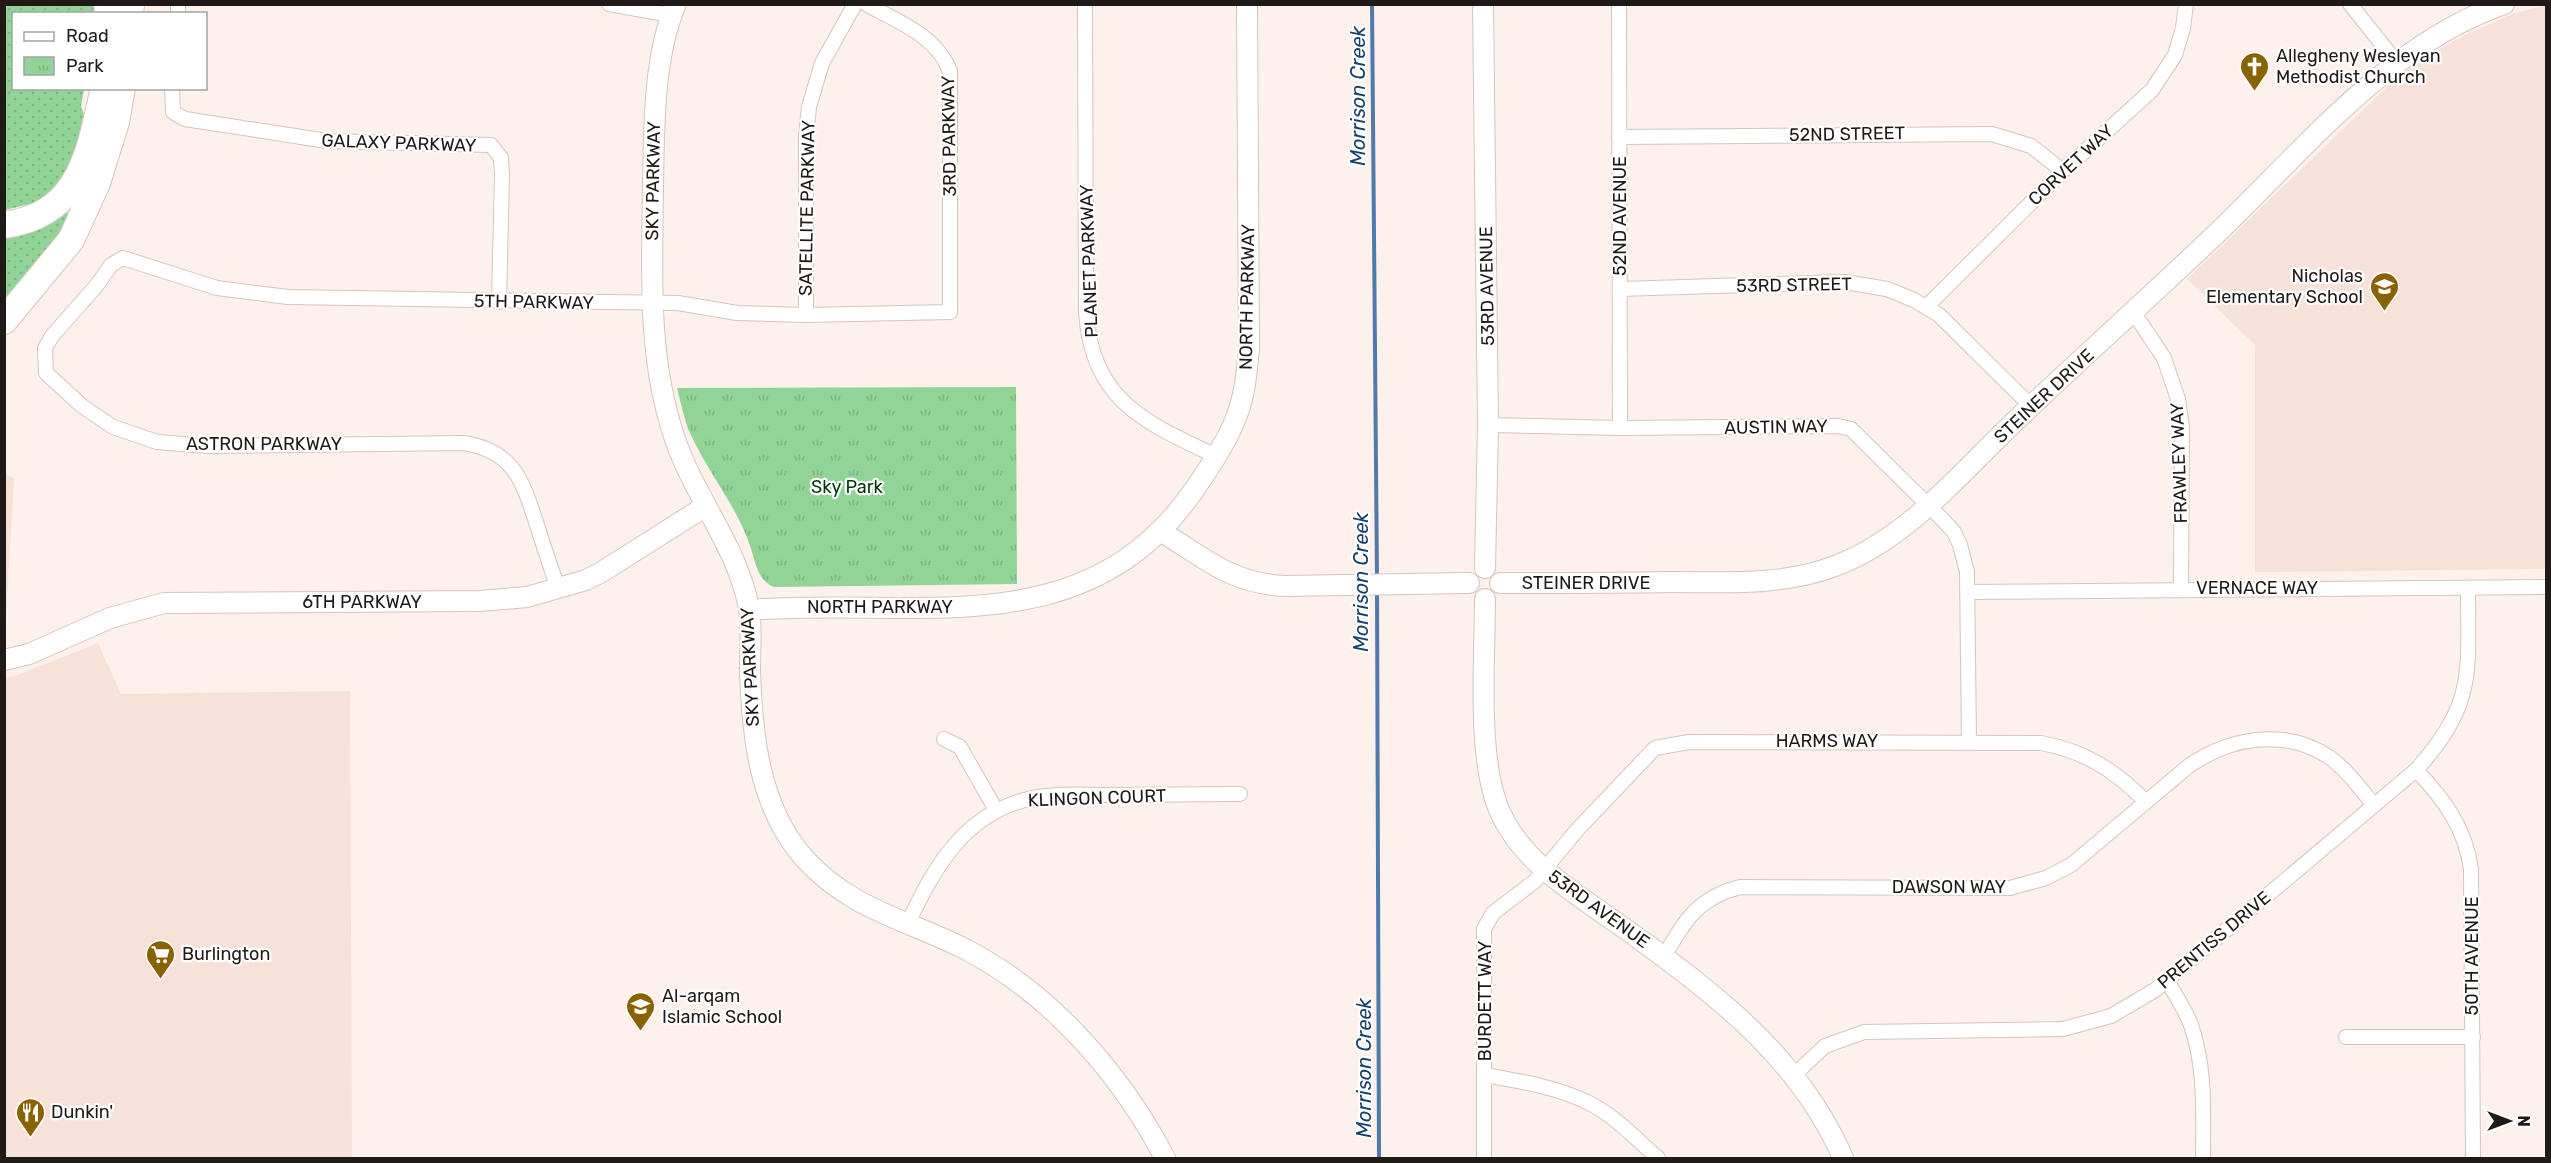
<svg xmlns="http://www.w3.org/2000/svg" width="2551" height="1163" font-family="Rubik,sans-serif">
  <defs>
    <pattern id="grass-dots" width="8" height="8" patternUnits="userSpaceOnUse" patternTransform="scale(1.5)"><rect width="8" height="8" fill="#92d497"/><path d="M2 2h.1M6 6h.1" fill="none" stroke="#7db581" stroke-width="1.8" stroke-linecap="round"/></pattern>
    <pattern id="park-tufts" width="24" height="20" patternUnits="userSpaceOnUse" patternTransform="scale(1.5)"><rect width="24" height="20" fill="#92d497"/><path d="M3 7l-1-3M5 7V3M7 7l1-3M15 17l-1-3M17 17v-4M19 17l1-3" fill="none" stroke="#7db581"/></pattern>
  </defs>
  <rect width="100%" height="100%" fill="#fef0eb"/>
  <g fill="#f7e2da">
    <polygon points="2546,5 2546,569 2255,572 2255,345 2187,279 2391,83 2421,59 2465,35 2515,13"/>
    <polygon points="4,474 14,478 5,638 4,638"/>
    <polygon points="98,643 121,694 350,691 352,1158 5,1158 5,677 15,676"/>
  </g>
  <g fill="url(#grass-dots)">
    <polygon points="4,5 98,5 99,13 14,14 14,88 84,89 81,106 86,120 75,158 59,186 34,203 5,210"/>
    <polygon points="62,210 71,216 56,242 5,305 5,232"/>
  </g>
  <path fill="url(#park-tufts)" d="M1016,387L1017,584L774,587C758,581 756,564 751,549C738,507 708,473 690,433C684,419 681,403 677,388Z"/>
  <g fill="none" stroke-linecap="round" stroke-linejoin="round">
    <g stroke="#507aab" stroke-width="4">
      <polyline points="1372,4 1377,579"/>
      <polyline points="1377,589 1379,1158"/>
    </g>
    <defs>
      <g id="street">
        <polyline points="609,4 671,15"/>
        <path d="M1085,4L1086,312C1092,400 1144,422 1214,455"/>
        <polyline points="1619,4 1620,428"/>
        <polyline points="2350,4 2397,63"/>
        <polyline points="178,14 178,4"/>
        <polyline points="172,88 173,112 185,119 327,141 491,145 501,158 502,175 499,302"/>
        <polyline points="1619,137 1992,134 2031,146 2063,171"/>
        <polyline points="1620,289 1845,282 1887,289 1914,300 1939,315 2031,406"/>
        <polyline points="1926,307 2063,171 2152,90 2175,55 2183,28 2186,4"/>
        <polyline points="2134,313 2164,358 2178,399 2182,427 2181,588"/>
        <polyline points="806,315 806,136 809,107 822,63 855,4"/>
        <polyline points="1488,425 1620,428 1838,426 1851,429 1944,521 1954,532 1960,545 1967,572 1969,741"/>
        <path d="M558,588C550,566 543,544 536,522C522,479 513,451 464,443L208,446L157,442L113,427L82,406L46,373L45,348L52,336L97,285L111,265L123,258L217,288L288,297L678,303L737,313L806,315L950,312V71C936,35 898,22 866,4"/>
        <polyline points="1968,592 2546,587"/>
        <polyline points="944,739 960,747 996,810"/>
        <path d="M2416,770C2445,800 2465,828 2471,869L2473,1158"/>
        <path d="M907,925C935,865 967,809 1038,797C1061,793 1085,795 1107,795C1152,795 1196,794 1240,794"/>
        <path d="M1664,956C1686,920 1697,898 1740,887L2010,888L2046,878L2071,865L2190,765C2232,737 2285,728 2329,757C2347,770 2360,788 2373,804"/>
        <path d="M2167,980C2175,995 2185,1009 2191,1025C2206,1068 2203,1114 2203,1158"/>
        <polyline points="2346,1037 2473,1037"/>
        <path d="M1795,1074L1825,1046L1864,1032L2063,1029L2111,1016L2155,990L2416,770C2476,704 2468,672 2468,588"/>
        <path d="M1485,1075C1519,1081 1558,1087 1589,1103C1615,1116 1636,1139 1658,1158"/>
        <path d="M1484,1158V929L1493,913L1535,881L1577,830L1655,748L1689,742L2041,743C2085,751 2116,771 2146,802"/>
      </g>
      <g id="secondary">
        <path d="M676,4C653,56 654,132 653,187C652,271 647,358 675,439C695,498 737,546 749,608C752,628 750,650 750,670C752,735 759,807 804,858C850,909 905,919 963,948C1050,992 1121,1074 1165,1158"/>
        <polyline points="1483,4 1488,425 1485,568"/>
        <path d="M1160,531C1204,557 1229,583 1284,586L1469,583"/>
        <path d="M1500,583C1557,583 1614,583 1671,582C1726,582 1783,586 1835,566C1905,540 1957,477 2010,426C2078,361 2148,299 2216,234C2302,152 2389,43 2504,4"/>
        <path d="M1485,599C1485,656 1477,755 1498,807C1521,866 1587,900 1635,936C1719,996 1801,1061 1843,1158"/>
        <path d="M749,610C911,596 1084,649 1194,490C1208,470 1229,438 1237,415C1245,394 1247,371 1249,348L1247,4"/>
        <polyline points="4,660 29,654 110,618 164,603 480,601 527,597 586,580 600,573 706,506"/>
      </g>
      <g id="highway">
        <polyline points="107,4 108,14"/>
        <polyline points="130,14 131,4"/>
        <path d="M4,225C81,215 89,153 104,88"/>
        <polyline points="4,321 71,240 97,183 116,122 122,88"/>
      </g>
    </defs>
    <use href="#street" stroke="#d3c6c1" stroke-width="16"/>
    <use href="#secondary" stroke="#d3c6c1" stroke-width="22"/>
    <use href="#highway" stroke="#d3c6c1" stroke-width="28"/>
    <use href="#street" stroke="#fff" stroke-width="14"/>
    <use href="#secondary" stroke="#fff" stroke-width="20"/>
    <use href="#highway" stroke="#fff" stroke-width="26"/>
  </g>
  <defs>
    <symbol id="church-pin" viewBox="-11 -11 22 30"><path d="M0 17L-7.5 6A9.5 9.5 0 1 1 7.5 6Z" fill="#896301" stroke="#fff"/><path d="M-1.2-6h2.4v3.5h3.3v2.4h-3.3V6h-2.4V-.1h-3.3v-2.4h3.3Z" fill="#fff"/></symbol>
    <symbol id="school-pin" viewBox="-11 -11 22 30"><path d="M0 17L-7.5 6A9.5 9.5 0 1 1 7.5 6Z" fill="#896301" stroke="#fff"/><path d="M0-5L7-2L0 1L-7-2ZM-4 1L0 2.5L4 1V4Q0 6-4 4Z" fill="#fff"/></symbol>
    <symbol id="supermarket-pin" viewBox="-11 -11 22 30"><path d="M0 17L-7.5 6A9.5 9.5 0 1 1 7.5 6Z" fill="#896301" stroke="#fff"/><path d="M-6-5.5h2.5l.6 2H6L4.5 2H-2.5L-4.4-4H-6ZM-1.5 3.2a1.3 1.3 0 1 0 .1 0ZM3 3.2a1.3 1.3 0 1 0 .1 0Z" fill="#fff"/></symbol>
    <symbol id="restaurant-pin" viewBox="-11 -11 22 30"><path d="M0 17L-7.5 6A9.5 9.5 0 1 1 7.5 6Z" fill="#896301" stroke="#fff"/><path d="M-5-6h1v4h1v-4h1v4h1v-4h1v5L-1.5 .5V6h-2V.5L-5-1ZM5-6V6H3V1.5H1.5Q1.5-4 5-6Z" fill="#fff"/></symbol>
  </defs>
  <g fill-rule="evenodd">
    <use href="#church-pin" x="2238" y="50" width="33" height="45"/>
    <use href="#school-pin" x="2368" y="270" width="33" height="45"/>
    <use href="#supermarket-pin" x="144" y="938" width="33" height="45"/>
    <use href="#school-pin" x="624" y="990" width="33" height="45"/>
    <use href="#restaurant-pin" x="14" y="1096" width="33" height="45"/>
  </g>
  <g text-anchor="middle" stroke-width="4.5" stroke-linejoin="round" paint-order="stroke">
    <g font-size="18" fill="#1f1a18" stroke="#fff" text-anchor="start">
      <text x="2276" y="62">Allegheny Wesleyan<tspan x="2276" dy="21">Methodist Church</tspan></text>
      <text x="2363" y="282" text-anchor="end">Nicholas<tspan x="2363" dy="21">Elementary School</tspan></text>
      <text x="182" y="960">Burlington</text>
      <text x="662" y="1002">Al-arqam<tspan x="662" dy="21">Islamic School</tspan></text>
      <text x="51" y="1118">Dunkin'</text>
    </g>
    <g font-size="18" fill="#1f1a18" stroke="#fff">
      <text transform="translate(1847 134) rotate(-1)" y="6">52ND STREET</text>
      <text transform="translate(949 136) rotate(-91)" y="6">3RD PARKWAY</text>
      <text transform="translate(399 143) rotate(2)" y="6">GALAXY PARKWAY</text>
      <text transform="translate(2071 165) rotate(-43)" y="6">CORVET WAY</text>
      <text transform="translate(653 181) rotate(-89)" y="6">SKY PARKWAY</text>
      <text transform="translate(807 208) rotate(-89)" y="6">SATELLITE PARKWAY</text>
      <text transform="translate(1620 216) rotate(-90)" y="6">52ND AVENUE</text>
      <text transform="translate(1089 261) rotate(-92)" y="6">PLANET PARKWAY</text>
      <text transform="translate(1794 285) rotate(-1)" y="6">53RD STREET</text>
      <text transform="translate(1487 286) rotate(-91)" y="6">53RD AVENUE</text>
      <text transform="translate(1247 297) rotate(-89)" y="6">NORTH PARKWAY</text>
      <text transform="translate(534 302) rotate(1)" y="6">5TH PARKWAY</text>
      <text transform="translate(2044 396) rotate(-43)" y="6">STEINER DRIVE</text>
      <text transform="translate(1776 427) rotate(-1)" y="6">AUSTIN WAY</text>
      <text x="264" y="450">ASTRON PARKWAY</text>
      <text transform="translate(2179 463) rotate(-92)" y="6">FRAWLEY WAY</text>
      <text x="1586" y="589">STEINER DRIVE</text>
      <text x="2257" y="594">VERNACE WAY</text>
      <text x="362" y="608">6TH PARKWAY</text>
      <text x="880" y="613">NORTH PARKWAY</text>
      <text transform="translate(750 667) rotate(-93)" y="6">SKY PARKWAY</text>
      <text x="1827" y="747">HARMS WAY</text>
      <text transform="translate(1097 798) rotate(-2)" y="6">KLINGON COURT</text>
      <text x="1949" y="893">DAWSON WAY</text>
      <text transform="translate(1599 909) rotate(36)" y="6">53RD AVENUE</text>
      <text transform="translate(2214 940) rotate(-40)" y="6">PRENTISS DRIVE</text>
      <text transform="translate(2472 956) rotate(-90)" y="6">50TH AVENUE</text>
      <text transform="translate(1485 1001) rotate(-90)" y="6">BURDETT WAY</text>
    </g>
    <g font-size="18" fill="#00380c" stroke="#fff">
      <text x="847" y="493">Sky Park</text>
    </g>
    <g font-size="20" font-style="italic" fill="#16426f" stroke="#fff">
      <text transform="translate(1358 96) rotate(-90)" y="7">Morrison Creek</text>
      <text transform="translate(1361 582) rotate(-90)" y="7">Morrison Creek</text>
      <text transform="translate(1364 1068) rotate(-90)" y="7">Morrison Creek</text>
    </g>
  </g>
  <rect width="2551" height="1163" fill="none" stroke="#1f1a18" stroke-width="12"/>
  <rect x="12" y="12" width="195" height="78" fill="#ffffff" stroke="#a5a3a3" stroke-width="1.5"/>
  <rect x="24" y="32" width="30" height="9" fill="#ffffff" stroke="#a5a3a3" stroke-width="1.5"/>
  <text x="66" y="42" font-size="18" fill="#1f1a18">Road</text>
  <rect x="24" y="57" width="30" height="18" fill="url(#park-tufts)" stroke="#a5a3a3" stroke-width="1.5"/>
  <text x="66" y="72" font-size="18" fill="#1f1a18">Park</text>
  <g transform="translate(2509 1121) rotate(90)" stroke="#ffffff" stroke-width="4.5" paint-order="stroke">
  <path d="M0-4.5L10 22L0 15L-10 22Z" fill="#1f1a18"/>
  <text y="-9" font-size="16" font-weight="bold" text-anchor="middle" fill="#1f1a18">N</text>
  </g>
</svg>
